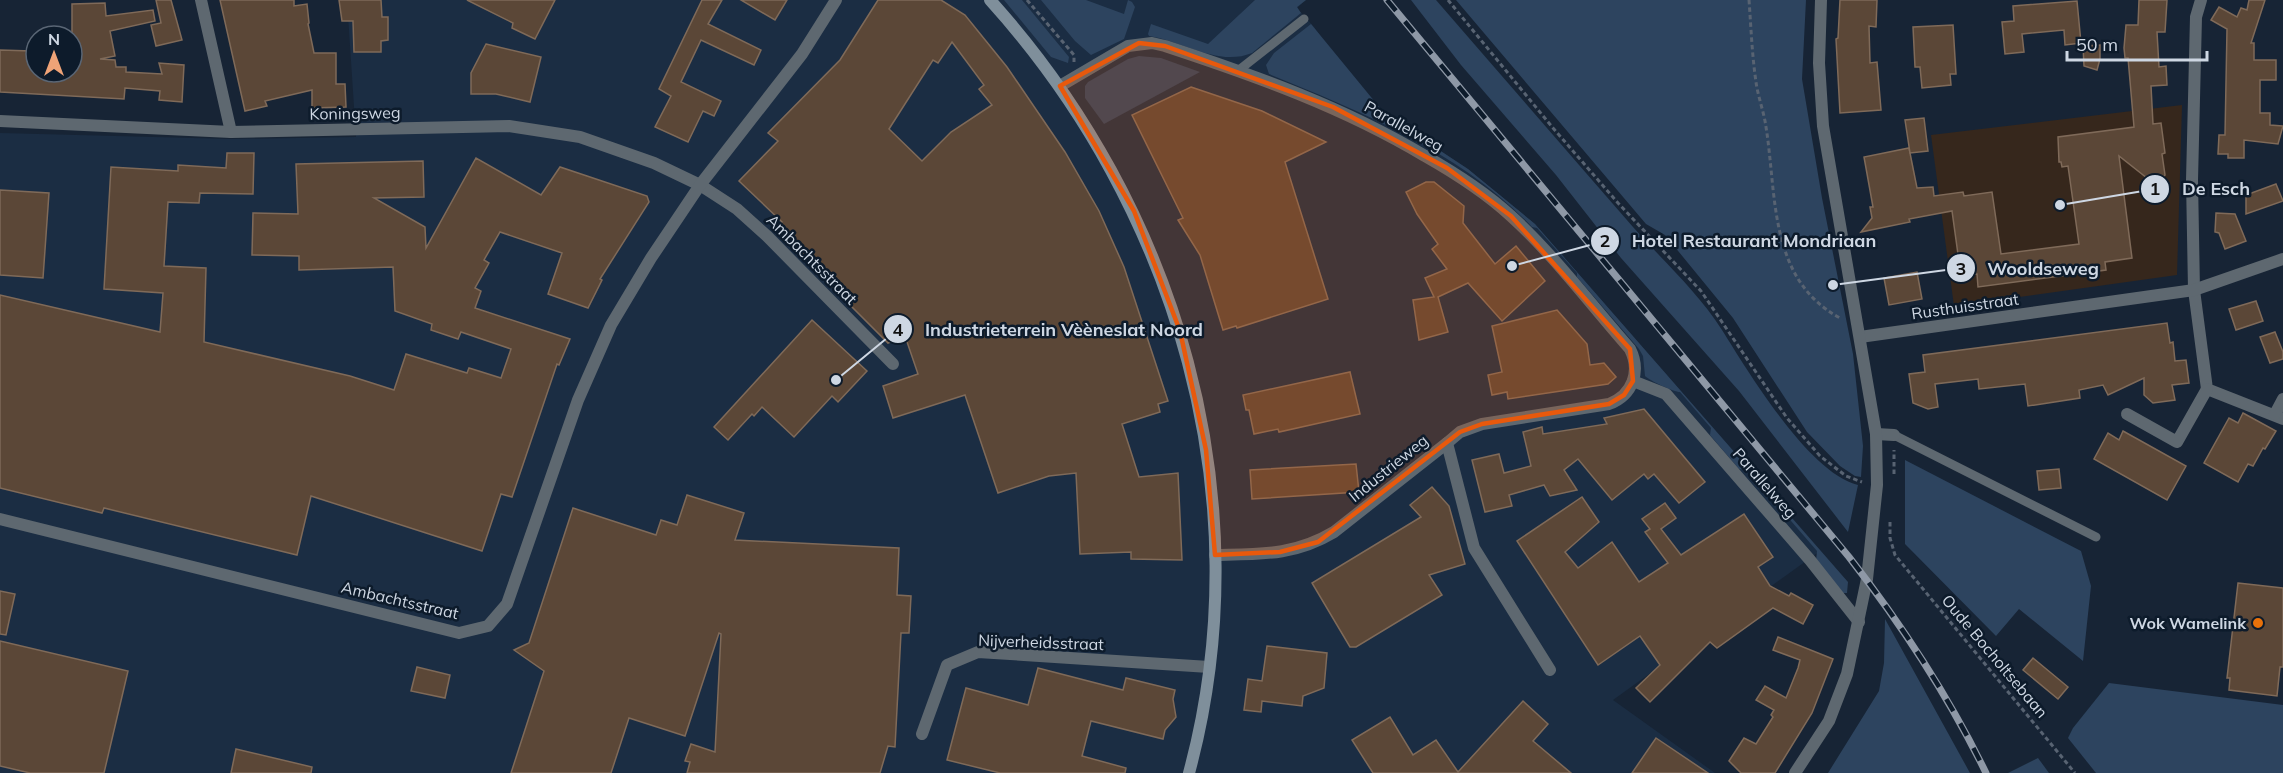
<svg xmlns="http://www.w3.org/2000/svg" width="2283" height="773" font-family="Mulish,sans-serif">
  <rect width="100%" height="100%" fill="#172435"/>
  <polygon fill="#1b2d43" points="347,0 1306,0 1297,8 1314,27 1375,112 1421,138 1468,169 1535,224 1820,551 1613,700 1715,773 0,773 0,133 231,139 356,137"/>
  <polygon fill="#36271c" points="2182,105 2177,275 1954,306 1931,135"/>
  <g fill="#2d445f">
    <polygon points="1004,0 1022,0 1069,57 1068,63 1051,57"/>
    <polygon points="1041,0 1086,0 1124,14 1128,0 1132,2 1135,7 1124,39 1091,55 1075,41"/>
    <path d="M1255,0H1306L1297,7L1301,13L1252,53C1218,67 1183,41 1149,36L1148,34L1151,24L1208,44Z"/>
    <path d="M1411,0H1436C1502,76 1567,151 1633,227C1663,261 1698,292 1722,330C1749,373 1809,473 1858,485L1848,532L1739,391L1621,258L1556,175L1461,65Z"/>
    <polygon points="1456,0 1806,0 1802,79 1822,198 1853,354 1863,446 1861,477 1855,476 1840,466 1807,432 1733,318 1665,235 1646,224"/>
    <path d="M1311,24L1380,108L1375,112L1421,138L1468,169L1535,224L1848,582L1847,593H1843L1816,561L1817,551L1747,470L1739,469L1710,435L1711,428L1680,392C1674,392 1650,381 1645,376L1643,356L1639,349L1577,277V273L1537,228L1532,227C1461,152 1362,112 1269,74L1266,65L1274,53Z"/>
    <polygon points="1139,56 1161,58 1200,72 1104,124 1085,98 1085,86 1088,82 1128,59"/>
    <polygon points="1905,460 2081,551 2091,586 2083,661 2019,609 1996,636 1905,544"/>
    <polygon points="1885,619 1970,773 1828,773 1879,691 1884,663"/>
    <polygon points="2109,683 2283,705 2283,773 2096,773 2068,738 2073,728"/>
    <polygon points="2038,758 2049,773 2008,773"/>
  </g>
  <g fill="#5b4737" stroke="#7f6a59" stroke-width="1.5" fill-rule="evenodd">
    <polygon points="156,0 171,0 182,40 156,46 151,25 161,23"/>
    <polygon points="220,0 294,0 294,6 307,4 309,23 308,24 314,53 336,53 336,84 345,84 346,107 312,108 312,90 265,101 267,106 245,111"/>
    <polygon points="339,0 381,0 382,17 388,17 388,40 381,41 381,52 354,52 353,21 342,21"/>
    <polygon points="467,0 555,0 535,39 512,28 513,23"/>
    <polygon points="702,0 722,0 708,24 761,50 754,65 701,40 681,82 721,101 714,116 703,111 688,142 655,127 671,96 659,89"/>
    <polygon points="741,0 787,0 775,20"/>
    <path d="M878,0H941L965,15L1007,67L1065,152L1099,211L1124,267L1168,401L1158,404L1160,412L1122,424L1139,477L1178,473L1182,560L1131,559V552L1080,554L1076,473L1049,476L998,493L965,395L893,418L883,386L918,374L905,336L888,343L774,229L782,222L739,181L778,141L768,133L840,60ZM952,42L984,85L979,89L992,105L951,132L922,161L889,129L933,60L938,63Z"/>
    <polygon points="1840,0 1877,0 1876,27 1869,26 1870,63 1877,62 1881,110 1840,113 1836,39 1838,38"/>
    <polygon points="2139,0 2167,0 2165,32 2157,32 2159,67 2166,66 2167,85 2151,86 2153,124 2161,123 2165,153 2162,154 2165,175 2160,181 2152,182 2119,156 2132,258 2105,262 2106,270 1978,287 1977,274 1961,276 1952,211 1909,219 1910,222 1861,232 1872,218 1870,207 1873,207 1864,157 1909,148 1917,188 1933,187 1934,196 1963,192 1964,196 1992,192 2001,254 2079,244 2068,166 2062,167 2061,162 2059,162 2058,137 2134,127 2128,58 2125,58 2124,48 2126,25 2138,25"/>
    <polygon points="2249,0 2265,0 2251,43 2254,43 2254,60 2276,60 2276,80 2260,80 2260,113 2270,113 2270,125 2283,126 2278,144 2244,140 2244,158 2228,158 2228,154 2218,154 2219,135 2225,135 2227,29 2211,20 2219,7 2237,17 2241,8 2247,10"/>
    <polygon points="2077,1 2081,43 2065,45 2064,30 2022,34 2024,52 2005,54 2002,22 2014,21 2013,6"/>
    <polygon points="105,3 106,16 153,10 155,21 110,31 115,56 100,59 115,60 116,67 126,67 126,72 162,74 159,63 184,65 182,102 159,100 160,91 125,88 124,99 0,92 0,50 31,51 30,66 36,67 36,72 72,72 72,4"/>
    <polygon points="1953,25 1956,74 1950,74 1951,85 1922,88 1920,67 1915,67 1913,27"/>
    <polygon points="486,44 541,57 530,102 496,94 471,94 471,73"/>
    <polygon points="2100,45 2100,59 2097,70 2084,66 2083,46"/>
    <polygon points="1191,87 1262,111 1326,142 1285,162 1328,299 1237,328 1236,326 1223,330 1200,255 1178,220 1183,218 1132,115"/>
    <polygon points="1924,118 1928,151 1910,153 1905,120"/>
    <polygon points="227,153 254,153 253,194 200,193 199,203 168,202 164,266 206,268 204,342 350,376 394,390 406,354 467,373 469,368 501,378 511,349 461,332 458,339 431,330 432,324 395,311 393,267 299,270 299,256 252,255 253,213 298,214 296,164 423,161 424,197 374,198 425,227 426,248 476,158 541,195 560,167 647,196 649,202 600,279 602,280 588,308 548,294 562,253 500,232 484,260 489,263 475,288 481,291 475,308 570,339 559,365 557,364 512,497 501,494 482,551 311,496 297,555 104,508 102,513 0,488 0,295 160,332 163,293 104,289 111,167 178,171 178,165 226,168"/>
    <polygon points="1426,182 1434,182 1464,206 1463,223 1495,264 1516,246 1545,281 1502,321 1468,283 1438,297 1448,332 1419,340 1413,300 1434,297 1425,278 1447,269 1432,249 1438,244 1417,214 1406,192"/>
    <polygon points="2276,184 2283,201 2246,214 2246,195"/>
    <polygon points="0,190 49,193 43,278 0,275"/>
    <polygon points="2216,213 2235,214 2246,241 2225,249 2219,233 2215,232"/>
    <polygon points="1917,272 1922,299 1889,305 1884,278"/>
    <polygon points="2256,301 2263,321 2236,330 2229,309"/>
    <polygon points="1557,310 1587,344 1590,365 1604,363 1616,377 1608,384 1508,399 1507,392 1492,395 1488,375 1502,372 1492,326"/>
    <polygon points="812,320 867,371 838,402 832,396 794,437 762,407 754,416 752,414 728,440 714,427"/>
    <polygon points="2167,323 2170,343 2173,342 2175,361 2186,360 2189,383 2172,385 2175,400 2153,403 2144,395 2144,378 2108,395 2103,385 2079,390 2080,398 2028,406 2025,384 1979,389 1978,379 1935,384 1938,407 1928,409 1913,403 1909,374 1925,372 1923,355"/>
    <polygon points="2275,332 2283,352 2283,359 2270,363 2260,337"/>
    <polygon points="1350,372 1360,414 1279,432 1278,429 1254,434 1249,410 1246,410 1243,395"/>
    <polygon points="1644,409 1705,482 1679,503 1654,474 1648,479 1644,474 1612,500 1578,459 1564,470 1577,490 1550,496 1544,485 1509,495 1512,506 1485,512 1472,460 1499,454 1504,473 1531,466 1523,432 1542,427 1543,434 1607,424 1604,418"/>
    <polygon points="2243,413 2276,431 2265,449 2263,448 2253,466 2248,464 2238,482 2204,463 2229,418 2238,423"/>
    <polygon points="2123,431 2186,466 2167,500 2094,459 2108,433 2119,440"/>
    <polygon points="1356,464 1359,492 1252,499 1250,470"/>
    <polygon points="2059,469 2061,488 2039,490 2037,471"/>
    <polygon points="1432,487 1449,506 1465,564 1429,575 1442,595 1356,647 1350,647 1312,583 1421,517 1410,505"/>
    <polygon points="687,495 744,513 735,540 899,548 897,595 911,596 909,633 901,633 895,747 888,746 880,773 687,773 690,762 685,761 691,744 715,752 721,634 719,633 685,736 629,718 611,773 511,773 544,671 514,650 529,643 573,508 656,535 661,520 677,525"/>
    <polygon points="1582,497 1599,522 1565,552 1578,568 1612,542 1639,582 1668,563 1645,532 1650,529 1642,519 1665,503 1676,518 1661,529 1681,555 1744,514 1773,557 1758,567 1770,586 1789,596 1791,593 1813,605 1803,624 1773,608 1717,648 1710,642 1650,702 1636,688 1660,665 1640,636 1598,665 1517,541"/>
    <polygon points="2238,583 2283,588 2283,667 2280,667 2277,696 2229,690 2230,678 2227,678"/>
    <polygon points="0,591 15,594 6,635 0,634"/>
    <polygon points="1778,637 1833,659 1812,713 1775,773 1741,773 1729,761 1744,738 1756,744 1773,717 1771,715 1774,710 1756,700 1765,686 1786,698 1798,668 1800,660 1773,650"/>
    <polygon points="0,641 128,671 104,773 30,773 0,766"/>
    <polygon points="1267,646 1327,653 1324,688 1303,696 1302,706 1262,701 1261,712 1244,710 1248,679 1262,681"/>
    <polygon points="2033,658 2068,687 2058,699 2023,670"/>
    <polygon points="417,667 450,675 445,698 411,691"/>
    <polygon points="1038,668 1123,690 1126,678 1175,690 1173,699 1176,717 1165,730 1163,739 1091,721 1082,756 1126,768 1125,773 1000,773 947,760 966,688 1028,705"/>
    <polygon points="1523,701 1548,724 1533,741 1571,773 1373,773 1352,740 1390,717 1413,755 1436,740 1458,772"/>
    <polygon points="1656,738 1708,773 1632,773"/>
    <polygon points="236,749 312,767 311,773 231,773"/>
  </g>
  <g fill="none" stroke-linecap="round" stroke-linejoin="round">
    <g stroke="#586372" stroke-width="3" stroke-dasharray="4.5 3" stroke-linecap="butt">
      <polyline points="1027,0 1074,55 1074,62"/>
      <polyline points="1448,0 1553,128 1618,203 1701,291 1787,418 1820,456 1846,476 1862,482"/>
      <path d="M1749,0C1751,27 1752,55 1756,82C1758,97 1764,112 1766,127C1777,195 1768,279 1840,318"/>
      <polyline points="1894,474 1894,450"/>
      <polyline points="1890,522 1890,538 1895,555 2075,773"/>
    </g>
    <g stroke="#5e6870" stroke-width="9">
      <polyline points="1239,70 1304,19"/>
      <polyline points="1894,435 2096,537"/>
    </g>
    <g stroke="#5e6870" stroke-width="12">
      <polyline points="201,0 231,132"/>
      <polyline points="2201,0 2196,17 2192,180 2194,290 2207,389 2283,419"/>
      <path d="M1060,86L1128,46L1152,43L1165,46C1256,76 1343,107 1425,156C1455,173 1486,193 1511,216C1553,254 1592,306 1630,349C1641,371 1633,395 1609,404L1482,424L1460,432L1447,443"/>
      <polyline points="0,121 231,132 509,126 580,137 654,163 700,185 737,209 767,236 893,364"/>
      <polyline points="1860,337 2194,290 2283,259"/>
      <polyline points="1633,381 1666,394 1810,560 1859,622"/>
      <polyline points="2127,414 2177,442 2207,389"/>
      <polyline points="2275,414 2283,399"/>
      <polyline points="1876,434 1894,435"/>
      <polyline points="0,519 459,633 488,626 507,604 578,400 611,325 651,258 700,185 802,54 836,0"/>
      <path d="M1215,555C1260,554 1294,556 1334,532L1447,443L1474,548L1550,670"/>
      <polyline points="922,734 947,665 978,652 1209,667"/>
      <polyline points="1795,773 1829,721 1847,674 1867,579 1877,485 1876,434 1823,126 1819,63 1821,0"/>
    </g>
    <path stroke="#7f8f9b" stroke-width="12" d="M990,0C1178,208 1263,499 1189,773"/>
    <defs>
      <path id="rail" d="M1387,0L1849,557C1902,625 1948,695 1986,773"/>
    </defs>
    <use href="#rail" stroke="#8e98a6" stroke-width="7"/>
    <use href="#rail" stroke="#0d1b2b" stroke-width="4.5" stroke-dasharray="14" stroke-linecap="butt"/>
  </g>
  <path fill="#e8590c" fill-opacity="0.2" stroke="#e8590c" stroke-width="4.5" stroke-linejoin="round" d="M1139,43L1165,46L1333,107L1447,168L1511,216L1630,349L1633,381L1624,395L1609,404L1482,424L1460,432L1318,542L1280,552L1215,555L1206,450L1180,331L1134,211L1060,86Z"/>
  <circle fill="#e8710a" stroke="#0d1b2b" stroke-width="2" cx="2258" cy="623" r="6"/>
  <g text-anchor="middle" stroke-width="5" stroke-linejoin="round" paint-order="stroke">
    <g font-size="16" fill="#ced7e3" stroke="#0d1b2b">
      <text transform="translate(355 113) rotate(-1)" y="6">Koningsweg</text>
      <text transform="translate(1404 126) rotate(29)" y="6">Parallelweg</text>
      <text transform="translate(812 259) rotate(45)" y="6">Ambachtsstraat</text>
      <text transform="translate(1965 306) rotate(-8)" y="6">Rusthuisstraat</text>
      <text transform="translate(1388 468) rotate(-39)" y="6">Industrieweg</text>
      <text transform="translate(1765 483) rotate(49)" y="6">Parallelweg</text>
      <text transform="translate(400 600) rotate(13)" y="6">Ambachtsstraat</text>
      <text transform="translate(1041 642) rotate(2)" y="6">Nijverheidsstraat</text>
      <text transform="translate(1995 656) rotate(50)" y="6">Oude Bocholtsebaan</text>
    </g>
    <g font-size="16" font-weight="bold" fill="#ced7e3" stroke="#0d1b2b" text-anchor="end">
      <text x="2246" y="629">Wok Wamelink</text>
    </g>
  </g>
  <path fill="none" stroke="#ced7e3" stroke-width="2" d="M2060 205L2155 189M1512 266L1605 241M1833 285L1961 268M836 380L898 329"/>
  <g fill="#ced7e3" stroke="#0d1b2b" stroke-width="2">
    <circle cx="2060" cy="205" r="6"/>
    <circle cx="1512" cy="266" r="6"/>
    <circle cx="1833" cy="285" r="6"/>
    <circle cx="836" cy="380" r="6"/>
    <circle cx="2155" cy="189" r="15"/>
    <circle cx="1605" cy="241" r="15"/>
    <circle cx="1961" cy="268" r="15"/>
    <circle cx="898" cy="329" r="15"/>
  </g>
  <g font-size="18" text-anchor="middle" font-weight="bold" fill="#111">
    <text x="2155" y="195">1</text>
    <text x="1605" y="247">2</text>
    <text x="1961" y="275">3</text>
    <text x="898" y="336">4</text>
  </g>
  <g font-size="18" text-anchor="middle" font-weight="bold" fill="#ced7e3" stroke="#0d1b2b" stroke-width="5" stroke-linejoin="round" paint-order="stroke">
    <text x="2216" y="195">De Esch</text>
    <text x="1754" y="247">Hotel Restaurant Mondriaan</text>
    <text x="2043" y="275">Wooldseweg</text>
    <text x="1064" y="336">Industrieterrein Vèèneslat Noord</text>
  </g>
  <g transform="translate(54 54)"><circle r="28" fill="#0d1b2b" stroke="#5a6675" stroke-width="1.5"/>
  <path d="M0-4.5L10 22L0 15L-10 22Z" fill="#efa377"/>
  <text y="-9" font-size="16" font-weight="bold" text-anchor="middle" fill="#ced7e3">N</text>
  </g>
  <path d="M2067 51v9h140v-9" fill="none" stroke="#ced7e3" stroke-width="3"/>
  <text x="2076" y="51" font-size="18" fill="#ced7e3" stroke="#0d1b2b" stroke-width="4.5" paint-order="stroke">50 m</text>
</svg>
